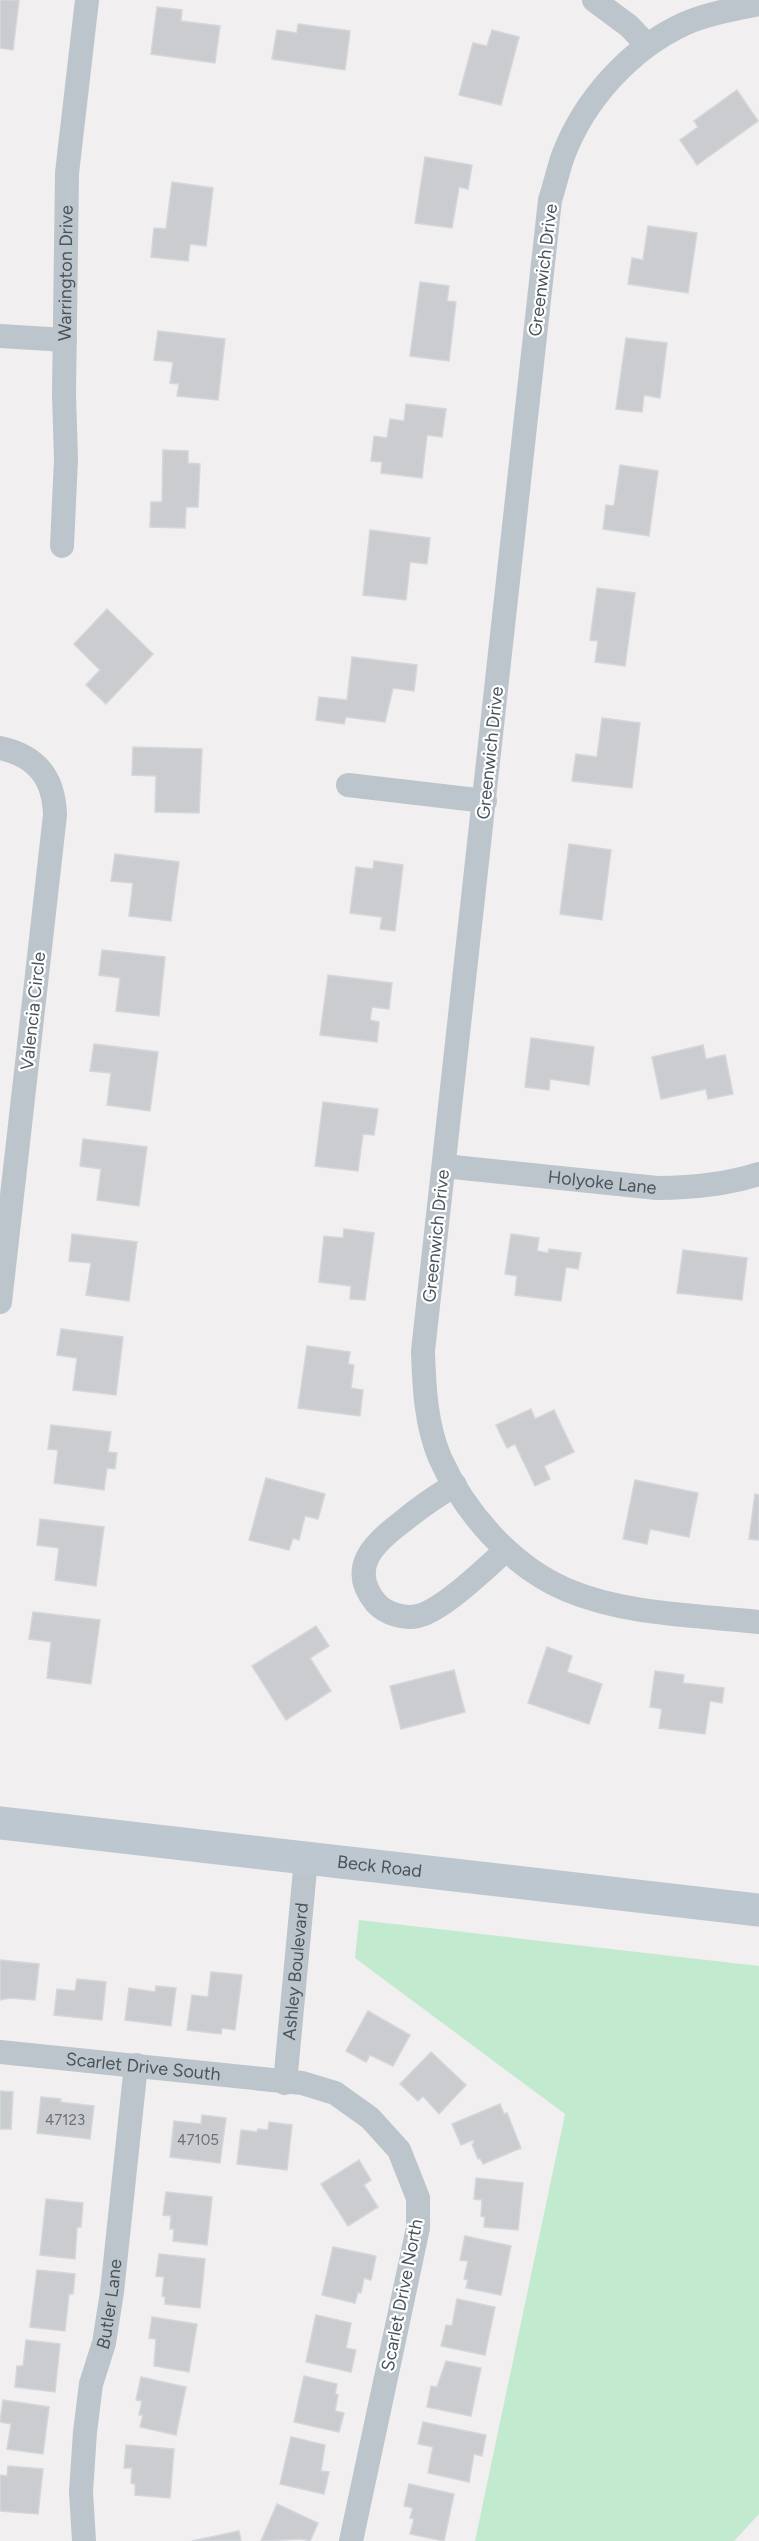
<svg xmlns="http://www.w3.org/2000/svg" width="759" height="2541" font-family="Figtree,sans-serif">
  <rect width="100%" height="100%" fill="#f1eff0"/>
  <polygon fill="#c2eace" points="359,1920 759,1966 759,2514 734,2541 475,2541 565,2114 355,1958"/>
  <g fill="#caccd0" stroke="#d4d6da" stroke-width="1.5">
    <polygon points="0,0 19,0 13,50 0,48"/>
    <polygon points="157,7 182,10 181,21 220,26 215,63 151,54"/>
    <polygon points="298,24 350,31 345,70 272,59 277,30 297,33"/>
    <polygon points="492,30 519,37 501,105 459,95 473,43 487,46"/>
    <polygon points="737,90 758,121 697,165 680,140 698,127 694,121"/>
    <polygon points="425,157 472,165 468,189 459,187 452,228 415,223"/>
    <polygon points="172,182 213,188 206,246 190,244 188,261 151,257 154,228 166,229"/>
    <polygon points="648,226 697,233 688,293 628,284 632,258 643,260"/>
    <polygon points="420,282 449,286 447,301 456,302 449,361 410,356"/>
    <polygon points="158,331 225,339 218,400 177,396 179,384 170,383 173,362 154,360"/>
    <polygon points="626,338 667,343 660,398 644,395 642,412 616,409"/>
    <polygon points="406,404 446,409 442,437 427,435 422,478 381,473 382,462 371,461 374,436 387,438 390,419 404,421"/>
    <polygon points="163,450 188,451 188,463 200,464 198,507 186,507 185,528 150,527 151,502 162,502"/>
    <polygon points="620,465 658,471 649,536 603,529 606,505 614,506"/>
    <polygon points="370,530 430,538 427,564 410,562 406,600 363,595"/>
    <polygon points="597,588 635,593 625,666 595,662 598,641 590,640"/>
    <polygon points="107,609 153,654 106,704 86,685 100,670 74,644"/>
    <polygon points="352,657 417,665 414,691 393,688 385,722 346,717 344,724 316,720 319,697 347,700"/>
    <polygon points="602,718 640,723 632,788 572,781 576,754 597,757"/>
    <polygon points="133,747 202,749 199,813 155,812 156,776 132,775"/>
    <polygon points="569,844 611,850 602,920 560,914"/>
    <polygon points="115,854 179,862 171,921 129,916 133,883 111,881"/>
    <polygon points="374,861 403,865 395,931 380,929 382,917 350,913 356,867 373,869"/>
    <polygon points="102,950 165,957 159,1016 116,1011 120,978 99,975"/>
    <polygon points="328,975 392,983 389,1009 372,1007 370,1020 379,1022 377,1042 320,1035"/>
    <polygon points="531,1038 594,1047 589,1085 550,1079 549,1090 525,1087"/>
    <polygon points="94,1044 158,1052 150,1111 107,1105 111,1073 90,1071"/>
    <polygon points="703,1045 706,1059 725,1055 733,1094 708,1099 706,1089 661,1099 652,1057"/>
    <polygon points="323,1102 378,1109 374,1135 363,1134 358,1171 315,1166"/>
    <polygon points="83,1139 147,1147 139,1206 97,1200 101,1169 80,1166"/>
    <polygon points="344,1229 374,1233 365,1300 350,1299 351,1286 319,1282 324,1236 343,1238"/>
    <polygon points="72,1234 137,1242 129,1301 86,1295 91,1263 69,1261"/>
    <polygon points="511,1234 539,1238 537,1251 548,1253 549,1249 581,1253 578,1269 566,1267 561,1301 515,1295 517,1276 505,1274"/>
    <polygon points="683,1250 747,1258 742,1300 677,1293"/>
    <polygon points="61,1329 123,1337 116,1395 73,1390 77,1358 57,1355"/>
    <polygon points="307,1346 350,1352 348,1364 354,1365 351,1388 363,1390 360,1416 298,1408"/>
    <polygon points="531,1409 535,1419 554,1410 574,1452 544,1466 550,1479 535,1486 515,1444 507,1448 496,1425"/>
    <polygon points="51,1425 111,1432 108,1452 117,1453 115,1469 107,1468 104,1490 54,1483 58,1450 48,1449"/>
    <polygon points="266,1478 325,1494 318,1519 305,1516 299,1540 293,1538 289,1550 249,1540"/>
    <polygon points="635,1480 698,1493 689,1537 650,1529 647,1544 623,1539"/>
    <polygon points="755,1494 759,1495 759,1540 749,1539"/>
    <polygon points="40,1519 104,1527 96,1586 55,1580 59,1548 37,1545"/>
    <polygon points="33,1612 100,1620 91,1684 47,1678 51,1642 29,1639"/>
    <polygon points="316,1626 329,1646 310,1658 331,1691 286,1720 252,1666"/>
    <polygon points="547,1647 572,1656 567,1672 602,1684 589,1724 528,1703"/>
    <polygon points="454,1670 465,1712 401,1729 390,1686"/>
    <polygon points="655,1671 684,1675 683,1683 724,1688 722,1703 710,1701 705,1734 659,1728 662,1709 650,1707"/>
    <polygon points="0,1960 39,1964 35,2000 10,1998 0,2000"/>
    <polygon points="211,1972 242,1975 235,2030 222,2028 221,2034 187,2030 192,1995 208,1997"/>
    <polygon points="77,1979 106,1982 102,2020 54,2015 57,1989 75,1991"/>
    <polygon points="156,1986 176,1988 171,2026 125,2020 129,1988 155,1992"/>
    <polygon points="368,2011 410,2035 393,2066 370,2055 366,2062 346,2051"/>
    <polygon points="431,2052 466,2085 439,2114 423,2096 418,2101 400,2084"/>
    <polygon points="0,2091 13,2092 11,2129 0,2129"/>
    <polygon points="41,2097 61,2099 60,2102 94,2106 90,2139 37,2133"/>
    <polygon points="500,2104 504,2114 507,2113 521,2148 483,2164 480,2158 478,2159 472,2144 474,2143 473,2140 461,2145 452,2124"/>
    <polygon points="202,2115 226,2118 220,2163 170,2157 174,2121 201,2124"/>
    <polygon points="269,2122 292,2125 287,2170 237,2164 241,2130 257,2132 258,2129 268,2130"/>
    <polygon points="359,2160 371,2180 364,2185 378,2207 348,2226 321,2184"/>
    <polygon points="476,2178 523,2183 518,2230 484,2227 485,2217 481,2216 482,2200 474,2199"/>
    <polygon points="166,2192 212,2197 207,2245 173,2241 174,2229 170,2229 171,2216 163,2215"/>
    <polygon points="46,2199 83,2203 81,2227 77,2227 75,2259 40,2255"/>
    <polygon points="465,2236 511,2246 501,2295 466,2288 468,2280 464,2279 468,2261 460,2260"/>
    <polygon points="333,2247 376,2256 371,2280 364,2278 361,2293 358,2292 355,2303 322,2295"/>
    <polygon points="159,2254 205,2259 200,2308 165,2304 165,2297 162,2296 164,2277 156,2276"/>
    <polygon points="37,2270 75,2274 73,2294 69,2294 65,2331 30,2327"/>
    <polygon points="457,2299 495,2307 485,2355 441,2346 446,2325 452,2326"/>
    <polygon points="316,2315 351,2323 346,2348 356,2350 351,2372 306,2362"/>
    <polygon points="152,2317 197,2324 189,2372 154,2366 156,2339 149,2338"/>
    <polygon points="26,2340 60,2344 55,2392 15,2387 17,2366 23,2366"/>
    <polygon points="446,2361 481,2368 471,2416 427,2407 431,2386 437,2387"/>
    <polygon points="304,2376 337,2384 335,2394 338,2395 335,2411 344,2413 339,2432 294,2422"/>
    <polygon points="141,2377 186,2387 176,2435 140,2427 143,2415 139,2415 142,2401 136,2400"/>
    <polygon points="3,2400 49,2407 43,2454 7,2449 11,2424 0,2422"/>
    <polygon points="423,2422 486,2435 482,2456 474,2454 469,2482 428,2473 433,2447 418,2444"/>
    <polygon points="291,2437 325,2445 321,2471 329,2472 324,2494 280,2484"/>
    <polygon points="126,2445 174,2449 170,2498 135,2495 135,2484 131,2483 132,2468 124,2468"/>
    <polygon points="8,2466 43,2469 38,2514 0,2511 0,2475 7,2476"/>
    <polygon points="409,2484 454,2494 444,2541 410,2534 414,2519 410,2518 413,2508 404,2506"/>
    <polygon points="277,2504 318,2523 310,2541 302,2539 261,2541"/>
    <polygon points="239,2531 241,2541 192,2541"/>
  </g>
  <g fill="none" stroke-linecap="round" stroke-linejoin="round">
    <g stroke="#bcc5cb" stroke-width="24">
      <polyline points="594,0 629,26 647,45"/>
      <path d="M759,4C734,9 707,14 684,24C630,49 584,100 563,156C558,170 555,185 550,200L423,1351C424,1387 426,1425 440,1458C465,1513 511,1566 567,1590C626,1615 696,1615 759,1622"/>
      <polyline points="0,336 65,340"/>
      <path id="s1" d="M62,546L66,459L64,395L67,173L87,0"/>
      <path d="M0,748C37,756 54,778 55,815L0,1302"/>
      <polyline points="348,785 485,801"/>
      <path id="s2" d="M444,1166L657,1188C692,1188 725,1185 759,1174"/>
      <path d="M455,1485C436,1496 419,1508 402,1522C374,1543 347,1568 376,1603C386,1614 404,1619 418,1616C443,1610 486,1568 506,1550"/>
      <path id="s3" d="M0,2052L302,2083L335,2093L370,2118L399,2150L418,2198V2228L351,2541"/>
      <path id="s4" d="M285,2083L306,1859"/>
      <path id="s5" d="M84,2541L81,2492L85,2432L91,2384L104,2343L112,2292L136,2065"/>
    </g>
    <path stroke="#bdc7cf" stroke-width="33" id="s6" d="M0,1823L759,1910"/>
  </g>
  <g text-anchor="middle" stroke-width="4.5" stroke-linejoin="round" paint-order="stroke">
    <g font-size="15" fill="#697278">
      <text x="65" y="2125">47123</text>
      <text x="198" y="2145">47105</text>
    </g>
    <g font-size="18" fill="#49545b" stroke="#fff">
      <text transform="translate(543 270) rotate(-83)" y="6">Greenwich Drive</text>
      <text dy="6" stroke="none"><textPath href="#s1" startOffset="273">Warrington Drive</textPath></text>
      <text transform="translate(490 753) rotate(-84)" y="6">Greenwich Drive</text>
      <text transform="translate(33 1011) rotate(-84)" y="6">Valencia Circle</text>
      <text dy="6" stroke="none"><textPath href="#s2" startOffset="159">Holyoke Lane</textPath></text>
      <text transform="translate(436 1236) rotate(-84)" y="6">Greenwich Drive</text>
      <text dy="6" stroke="none"><textPath href="#s6" startOffset="382">Beck Road</textPath></text>
      <text dy="6" stroke="none"><textPath href="#s4" startOffset="112">Ashley Boulevard</textPath></text>
      <text dy="6" stroke="none"><textPath href="#s3" startOffset="144">Scarlet Drive South</textPath></text>
      <text transform="translate(402 2295) rotate(-79)" y="6">Scarlet Drive North</text>
      <text dy="6" stroke="none"><textPath href="#s5" startOffset="240">Butler Lane</textPath></text>
    </g>
  </g>
</svg>
